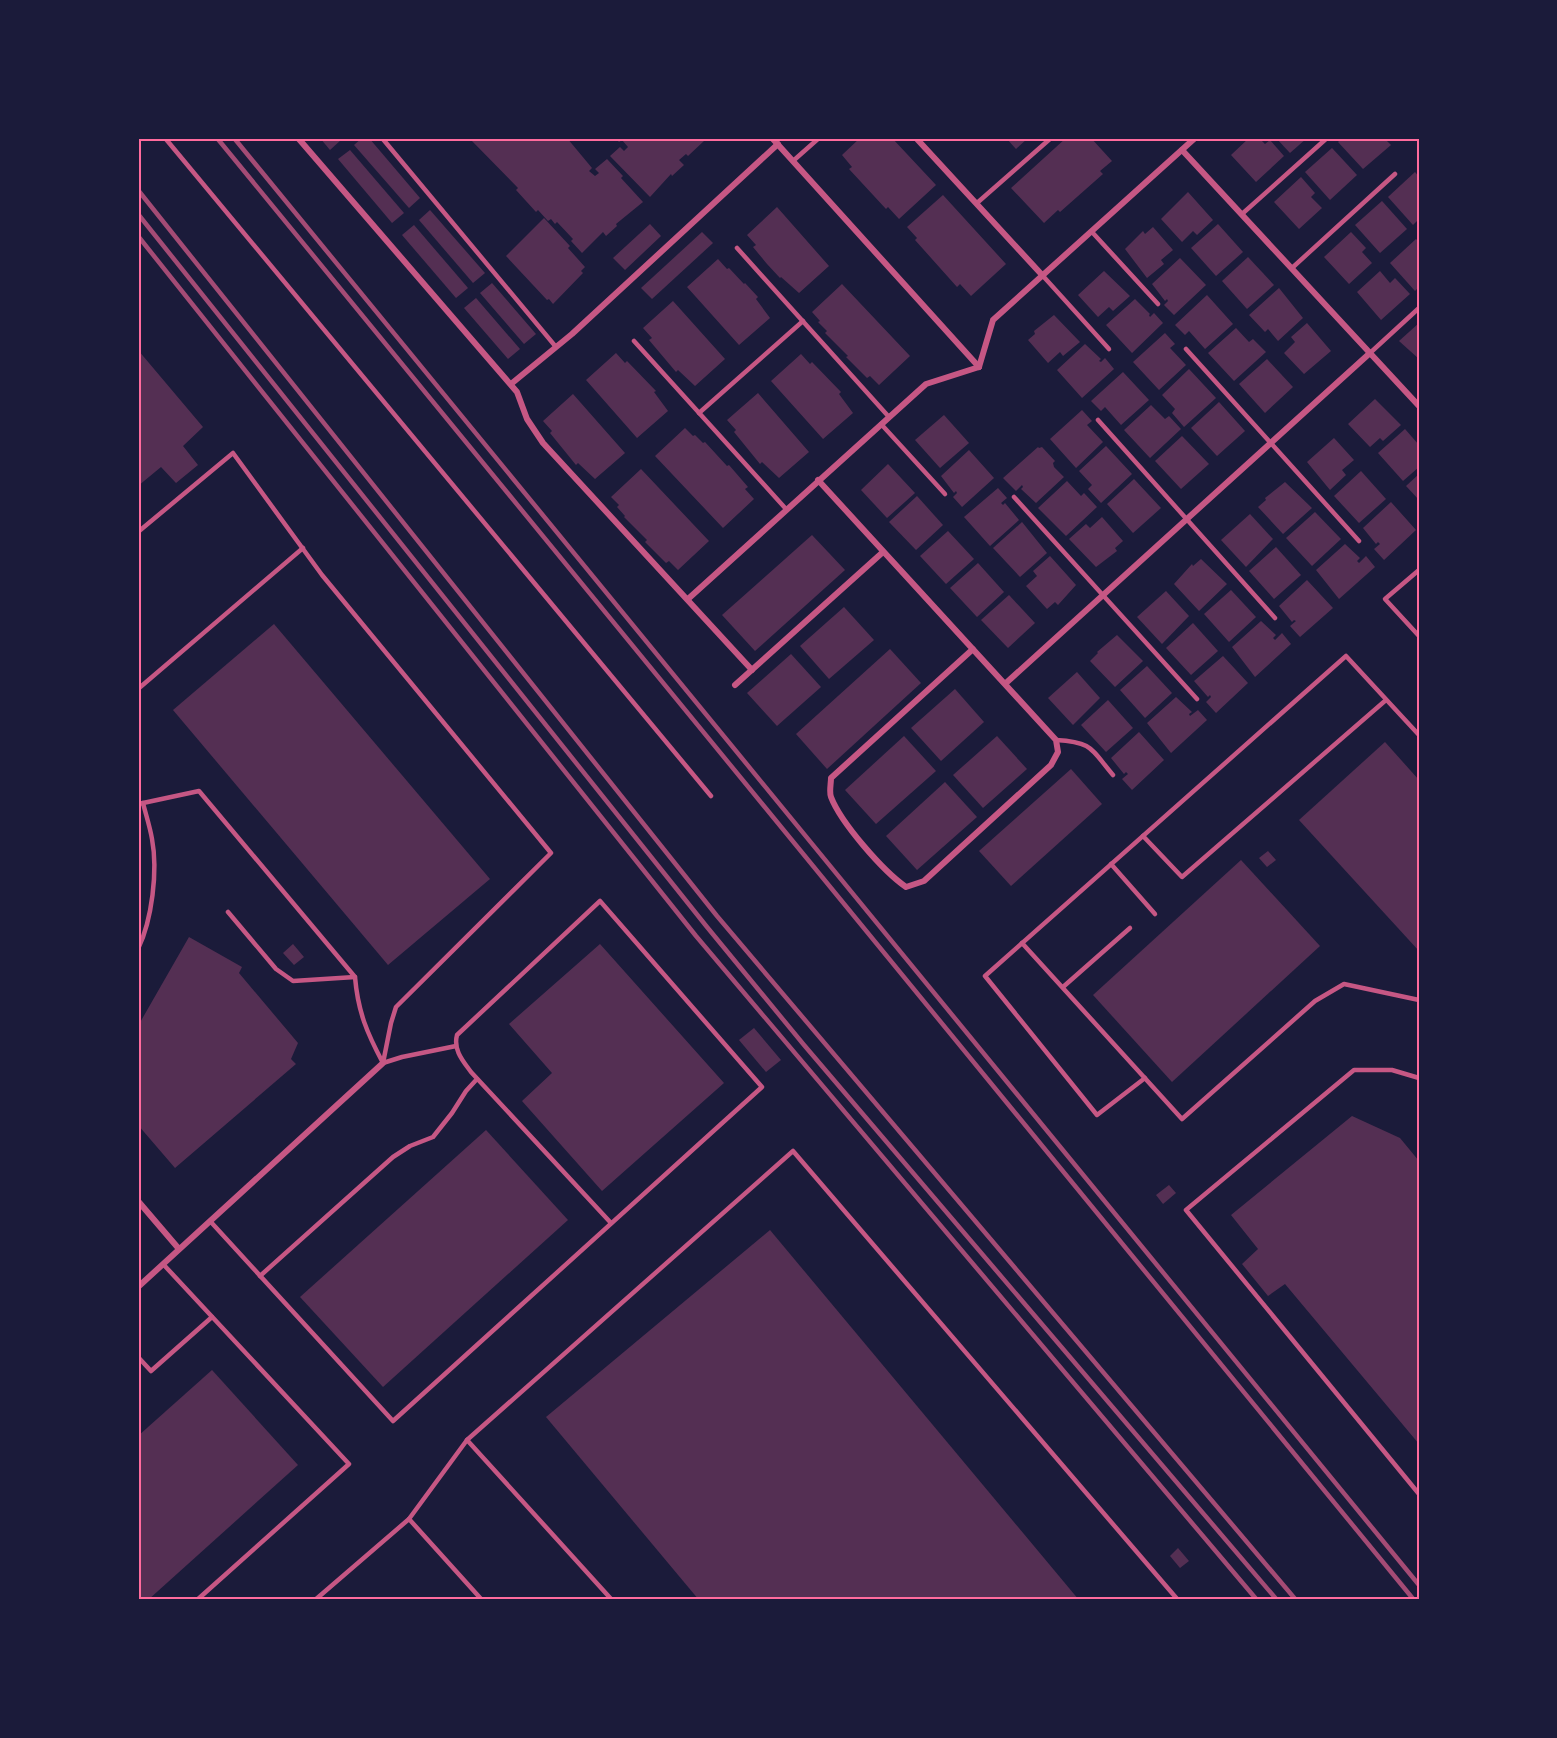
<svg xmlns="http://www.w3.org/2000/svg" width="1557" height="1738" font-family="Mulish,sans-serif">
  <rect width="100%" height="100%" fill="#1b1b3a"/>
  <g fill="#542f53">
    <polygon points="320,138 340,138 341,140 330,150"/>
    <polygon points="362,138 369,138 420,198 409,208 354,145"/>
    <polygon points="473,138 567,138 592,168 589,171 595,176 599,173 595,169 607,159 623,176 621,178 643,202 616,224 617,226 606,236 603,232 582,253 571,241 573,239 557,222 555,224 551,219 548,221 538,210 536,212 516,190 518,188 471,140"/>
    <polygon points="615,138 703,138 705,140 688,156 686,154 679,160 684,165 672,176 671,174 650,197 610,156 620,147 624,151 628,147 622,140 619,142"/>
    <polygon points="860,138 892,138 936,185 899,219 888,207 886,209 849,169 852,167 842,155"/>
    <polygon points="1006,138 1028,138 1016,149"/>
    <polygon points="1066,138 1091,138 1112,161 1100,171 1103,174 1060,212 1058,210 1044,223 1011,188"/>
    <polygon points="1249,138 1259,138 1265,144 1270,140 1284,156 1256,182 1231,155"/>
    <polygon points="1276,138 1307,138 1290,153"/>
    <polygon points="1342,138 1384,138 1391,145 1363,169 1338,142"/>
    <polygon points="1332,148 1357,175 1330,200 1305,172"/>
    <polygon points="350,150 404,213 392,223 338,159"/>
    <polygon points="1415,172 1419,177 1419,219 1413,225 1388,197"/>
    <polygon points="1301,177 1315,193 1311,197 1322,208 1299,229 1274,202"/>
    <polygon points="1188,192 1213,220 1197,235 1193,231 1182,242 1161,219"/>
    <polygon points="943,195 1006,264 971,296 960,284 957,287 915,240 917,238 907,227"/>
    <polygon points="1382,201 1407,229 1380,253 1355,225"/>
    <polygon points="777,207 829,266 799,293 781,277 780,278 767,264 753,247 756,245 747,235"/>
    <polygon points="430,210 485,273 473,283 419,220"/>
    <polygon points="544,218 570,246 568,248 585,267 581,271 583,273 553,304 549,299 547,300 506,256"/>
    <polygon points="650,224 661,236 625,270 613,258"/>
    <polygon points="1218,224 1243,252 1216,276 1191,248"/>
    <polygon points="414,225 468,288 456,298 402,235"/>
    <polygon points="1153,227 1173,250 1161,260 1164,264 1147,278 1125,249 1143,231 1145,234"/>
    <polygon points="702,232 713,243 652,299 641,288"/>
    <polygon points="1351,232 1366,248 1362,252 1372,263 1349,284 1324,257"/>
    <polygon points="1416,239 1419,242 1419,287 1415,291 1390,263"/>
    <polygon points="1248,257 1274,285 1247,309 1222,281"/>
    <polygon points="1180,258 1206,285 1174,315 1164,305 1168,301 1167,299 1165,301 1152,284"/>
    <polygon points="718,259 727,269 729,268 744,284 745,283 758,297 756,299 770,318 739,345 687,287"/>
    <polygon points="1104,271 1130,296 1113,311 1109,307 1098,317 1078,295"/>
    <polygon points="1380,271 1390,283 1395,278 1410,294 1381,320 1357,292"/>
    <polygon points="492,283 536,334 524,344 480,293"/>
    <polygon points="842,284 910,356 879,385 870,376 867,378 846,357 848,356 825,333 827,331 818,322 820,321 812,312"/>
    <polygon points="1279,288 1303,318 1278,341 1268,329 1265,332 1249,315"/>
    <polygon points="1207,295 1233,324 1205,349 1189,331 1185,335 1175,325"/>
    <polygon points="476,298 520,349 508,359 464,308"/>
    <polygon points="1135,299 1150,314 1149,315 1150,317 1154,313 1163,323 1132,353 1106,325"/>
    <polygon points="673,301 725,359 695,386 678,370 676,372 649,340 652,338 643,328"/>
    <polygon points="1054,315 1080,342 1063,356 1060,352 1048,363 1028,340 1035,334 1034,331"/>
    <polygon points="1307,323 1331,351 1304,374 1284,353 1295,342 1291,337"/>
    <polygon points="1419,323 1419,359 1399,341"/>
    <polygon points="1236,328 1249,342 1253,339 1266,352 1234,381 1208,353"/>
    <polygon points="1165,333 1175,344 1170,348 1186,365 1159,390 1133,362"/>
    <polygon points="1085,344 1101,359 1099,361 1101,362 1105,358 1114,369 1082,398 1057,370"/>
    <polygon points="138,350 203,427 183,446 198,465 176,483 161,467 138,486"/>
    <polygon points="616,353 625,363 627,361 656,391 654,392 668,411 637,438 586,380"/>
    <polygon points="801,354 810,364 812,362 841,392 839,394 853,413 823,439 771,381"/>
    <polygon points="1267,359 1293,387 1265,413 1239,384"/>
    <polygon points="1189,369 1216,398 1184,427 1172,413 1175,409 1162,395"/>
    <polygon points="1123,372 1149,400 1121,425 1105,407 1101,411 1091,401"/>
    <polygon points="758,393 809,452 779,478 762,462 760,464 734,432 736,430 727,420"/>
    <polygon points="573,394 625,453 595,479 578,463 576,465 550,433 552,431 543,421"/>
    <polygon points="1375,399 1401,425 1383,441 1380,438 1370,447 1348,424"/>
    <polygon points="1219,402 1245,431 1217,456 1191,428"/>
    <polygon points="1151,405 1165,419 1169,416 1181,429 1150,458 1124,430"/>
    <polygon points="1082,410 1092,421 1087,425 1103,442 1076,468 1050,439"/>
    <polygon points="944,415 969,443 940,468 915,440"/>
    <polygon points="685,428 693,436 695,435 703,443 705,442 727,466 729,465 748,487 745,489 754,499 723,528 655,456"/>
    <polygon points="1405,429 1419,445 1419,467 1403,481 1378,453"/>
    <polygon points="1182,436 1209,464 1181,489 1155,461"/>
    <polygon points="1334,438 1354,460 1342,470 1346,475 1330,490 1307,462"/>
    <polygon points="1106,446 1132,474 1101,503 1088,489 1092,485 1079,471"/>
    <polygon points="1038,447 1039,448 1042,447 1055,461 1053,463 1054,467 1064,477 1036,503 1021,489 1023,487 1022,485 1016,491 1003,478"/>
    <polygon points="969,450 994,478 962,507 953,497 957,493 956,491 954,493 941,476"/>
    <polygon points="888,464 915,493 887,518 861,490"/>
    <polygon points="641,469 709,541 678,570 669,561 666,563 645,542 647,540 624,517 625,516 617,507 619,505 611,497"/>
    <polygon points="1361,471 1386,499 1359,523 1334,496"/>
    <polygon points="1419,474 1419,500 1406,486"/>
    <polygon points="1134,479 1161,508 1133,533 1107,504"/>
    <polygon points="1067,481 1081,496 1084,493 1097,507 1066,536 1038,508"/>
    <polygon points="1285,482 1312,508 1283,534 1258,507 1266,500 1265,498"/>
    <polygon points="998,488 1007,498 1001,503 1003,505 1005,503 1019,520 990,546 964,517"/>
    <polygon points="917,496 943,525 916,550 889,522"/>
    <polygon points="1391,502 1416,530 1384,560 1374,549 1380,544 1378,542 1376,544 1363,528"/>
    <polygon points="1315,512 1341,539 1312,566 1286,538"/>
    <polygon points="1250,514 1273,539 1246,567 1221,540"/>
    <polygon points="1102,517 1123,541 1115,548 1117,551 1096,567 1069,539 1086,524 1090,528"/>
    <polygon points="1022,522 1047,553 1020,577 993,548"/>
    <polygon points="948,531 974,559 946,584 920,556"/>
    <polygon points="812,535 845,570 755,651 722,615"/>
    <polygon points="1345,544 1360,558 1357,561 1359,563 1366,556 1375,567 1339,599 1316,570"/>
    <polygon points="1276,547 1301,575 1274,599 1249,571"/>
    <polygon points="1050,556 1076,585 1058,605 1055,602 1047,609 1026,586 1037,576 1033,571"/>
    <polygon points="1201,559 1227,584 1199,611 1174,584 1192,564 1193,566"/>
    <polygon points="978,563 1004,592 977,617 950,588"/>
    <polygon points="1307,580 1333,608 1300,637 1290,626 1296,621 1294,620 1292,622 1279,606"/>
    <polygon points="1231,590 1256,617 1229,642 1204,614"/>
    <polygon points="1166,591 1189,616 1162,644 1137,617"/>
    <polygon points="1009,595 1035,623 1008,648 981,620"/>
    <polygon points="844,607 874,640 829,679 800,646"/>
    <polygon points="1261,621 1276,635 1273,638 1275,640 1282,633 1291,644 1255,677 1232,647"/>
    <polygon points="1193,623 1218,651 1191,675 1166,648"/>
    <polygon points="274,624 490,879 388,965 173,710"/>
    <polygon points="1117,635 1143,661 1115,687 1090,661 1098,653 1097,652"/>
    <polygon points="890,649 921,683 827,769 796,734"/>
    <polygon points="791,654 821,687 777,726 747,693"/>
    <polygon points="1223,656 1248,683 1216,713 1206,702 1211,697 1210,695 1208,697 1194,681"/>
    <polygon points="1147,666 1172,693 1145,718 1120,690"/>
    <polygon points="1077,672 1100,698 1073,725 1048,698"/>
    <polygon points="955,689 984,722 941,761 911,728"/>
    <polygon points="1176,697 1192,712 1189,714 1190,716 1198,710 1207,720 1171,753 1147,723"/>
    <polygon points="1108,700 1133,728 1106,752 1081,725"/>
    <polygon points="1139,732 1164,760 1132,790 1122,779 1128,774 1126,772 1124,774 1111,758"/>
    <polygon points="904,736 936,771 876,824 845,790"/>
    <polygon points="997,736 1027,769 983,808 953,775"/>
    <polygon points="1385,742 1419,780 1419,951 1299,820"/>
    <polygon points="1071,769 1102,804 1011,886 979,851"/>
    <polygon points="945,782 977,817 917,870 886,836"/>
    <polygon points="1268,851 1276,860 1267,867 1259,858"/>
    <polygon points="1241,860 1320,946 1172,1082 1093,995"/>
    <polygon points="189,937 242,967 239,973 298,1043 291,1059 296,1064 175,1168 138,1125 138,1026"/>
    <polygon points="293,944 304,957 294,965 283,953"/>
    <polygon points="600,944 724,1083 602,1191 522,1101 552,1073 509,1024"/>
    <polygon points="754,1028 781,1060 766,1072 739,1040"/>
    <polygon points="1352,1116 1400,1138 1419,1161 1419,1444 1285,1284 1268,1296 1242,1264 1258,1249 1231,1215"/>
    <polygon points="486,1130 568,1220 383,1387 300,1297"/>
    <polygon points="1169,1185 1176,1193 1163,1204 1156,1195"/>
    <polygon points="770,1230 1079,1600 699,1600 546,1417"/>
    <polygon points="212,1370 298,1465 148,1600 138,1600 138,1436"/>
    <polygon points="1178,1548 1189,1561 1180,1568 1170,1556"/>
  </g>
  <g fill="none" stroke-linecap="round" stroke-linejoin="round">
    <g stroke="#c65784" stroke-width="4.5">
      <polyline points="165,138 711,796"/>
      <polyline points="382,138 556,347"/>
      <polyline points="793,161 819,138"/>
      <polyline points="977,203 1051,138"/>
      <polyline points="1242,214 1327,138"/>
      <polyline points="1092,232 1158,304"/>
      <polyline points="737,248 889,417"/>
      <polyline points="1292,268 1395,174"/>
      <polyline points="1043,276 1109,349"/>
      <polyline points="634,341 786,509"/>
      <polyline points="1186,349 1359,541"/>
      <polyline points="1370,353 1419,308"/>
      <polyline points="699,413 803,321"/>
      <polyline points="1098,420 1275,618"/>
      <polyline points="881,424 945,494"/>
      <polyline points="1014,497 1197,699"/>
      <polyline points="138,532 233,453 322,575 551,853 396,1007 391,1023 383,1063"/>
      <polyline points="1419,570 1385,599 1419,636"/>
      <polyline points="138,689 303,548"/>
      <path d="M1056,740C1093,742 1091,749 1113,775"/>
      <path d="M143,803L199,791L355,977C358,1012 367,1033 383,1063"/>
      <path d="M138,804L143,803C146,815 150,827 152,839C158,871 152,920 138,949"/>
      <polyline points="1143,836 1182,877 1386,700"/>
      <polyline points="1111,864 1155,914"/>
      <polyline points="228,912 276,969 293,981 355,977"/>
      <polyline points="1022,943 1182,1119 1315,1001 1344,984 1419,1000"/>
      <polyline points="1063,987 1130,928"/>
      <polyline points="383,1063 402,1057 456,1046"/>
      <polyline points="1145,1078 1097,1115 985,976 1346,656 1419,735"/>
      <polyline points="1419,1078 1392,1070 1354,1070 1186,1210 1419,1494"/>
      <path d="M210,1221L393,1421L762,1087L600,901L457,1035C453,1050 463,1061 471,1072L611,1223"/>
      <polyline points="163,1264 349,1464 197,1600"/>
      <polyline points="260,1276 393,1157 410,1146 433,1137 452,1113 466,1091 477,1079"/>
      <polyline points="138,1357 151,1371 212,1317"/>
      <polyline points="409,1519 467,1440"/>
      <polyline points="315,1600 409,1519 482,1600"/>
      <polyline points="612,1600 467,1440 793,1151 1178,1600"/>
    </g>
    <g stroke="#c65784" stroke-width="6">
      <polyline points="298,138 517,392 527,419 543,443 752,670"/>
      <polyline points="772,138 979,367"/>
      <polyline points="916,138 1043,276"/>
      <polyline points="1182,150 1419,406"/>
      <polyline points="979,367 993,320 1195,138"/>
      <polyline points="511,384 572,334 778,144"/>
      <path d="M818,480L1056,740L1058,752L1051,765L924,881L906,887C883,871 841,823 831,797C829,792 831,784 831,778L973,649"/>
      <polyline points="688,599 926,384 979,367"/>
      <polyline points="1006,683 1370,353"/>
      <polyline points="735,685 883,552"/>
      <polyline points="138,1201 179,1249"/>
      <polyline points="138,1287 383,1063"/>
    </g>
    <g stroke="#a44b75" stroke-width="4.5">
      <polyline points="217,138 1414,1600"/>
      <polyline points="234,138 1419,1585"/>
      <polyline points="138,190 717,916 1296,1600"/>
      <polyline points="138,214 707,927 804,1045 1277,1600"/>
      <polyline points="138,236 696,936 1257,1600"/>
    </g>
  </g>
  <rect width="1557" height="1738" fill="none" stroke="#1b1b3a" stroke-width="279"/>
  <rect x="140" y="140" width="1278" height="1458" fill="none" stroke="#ff6b9d" stroke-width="2"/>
</svg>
